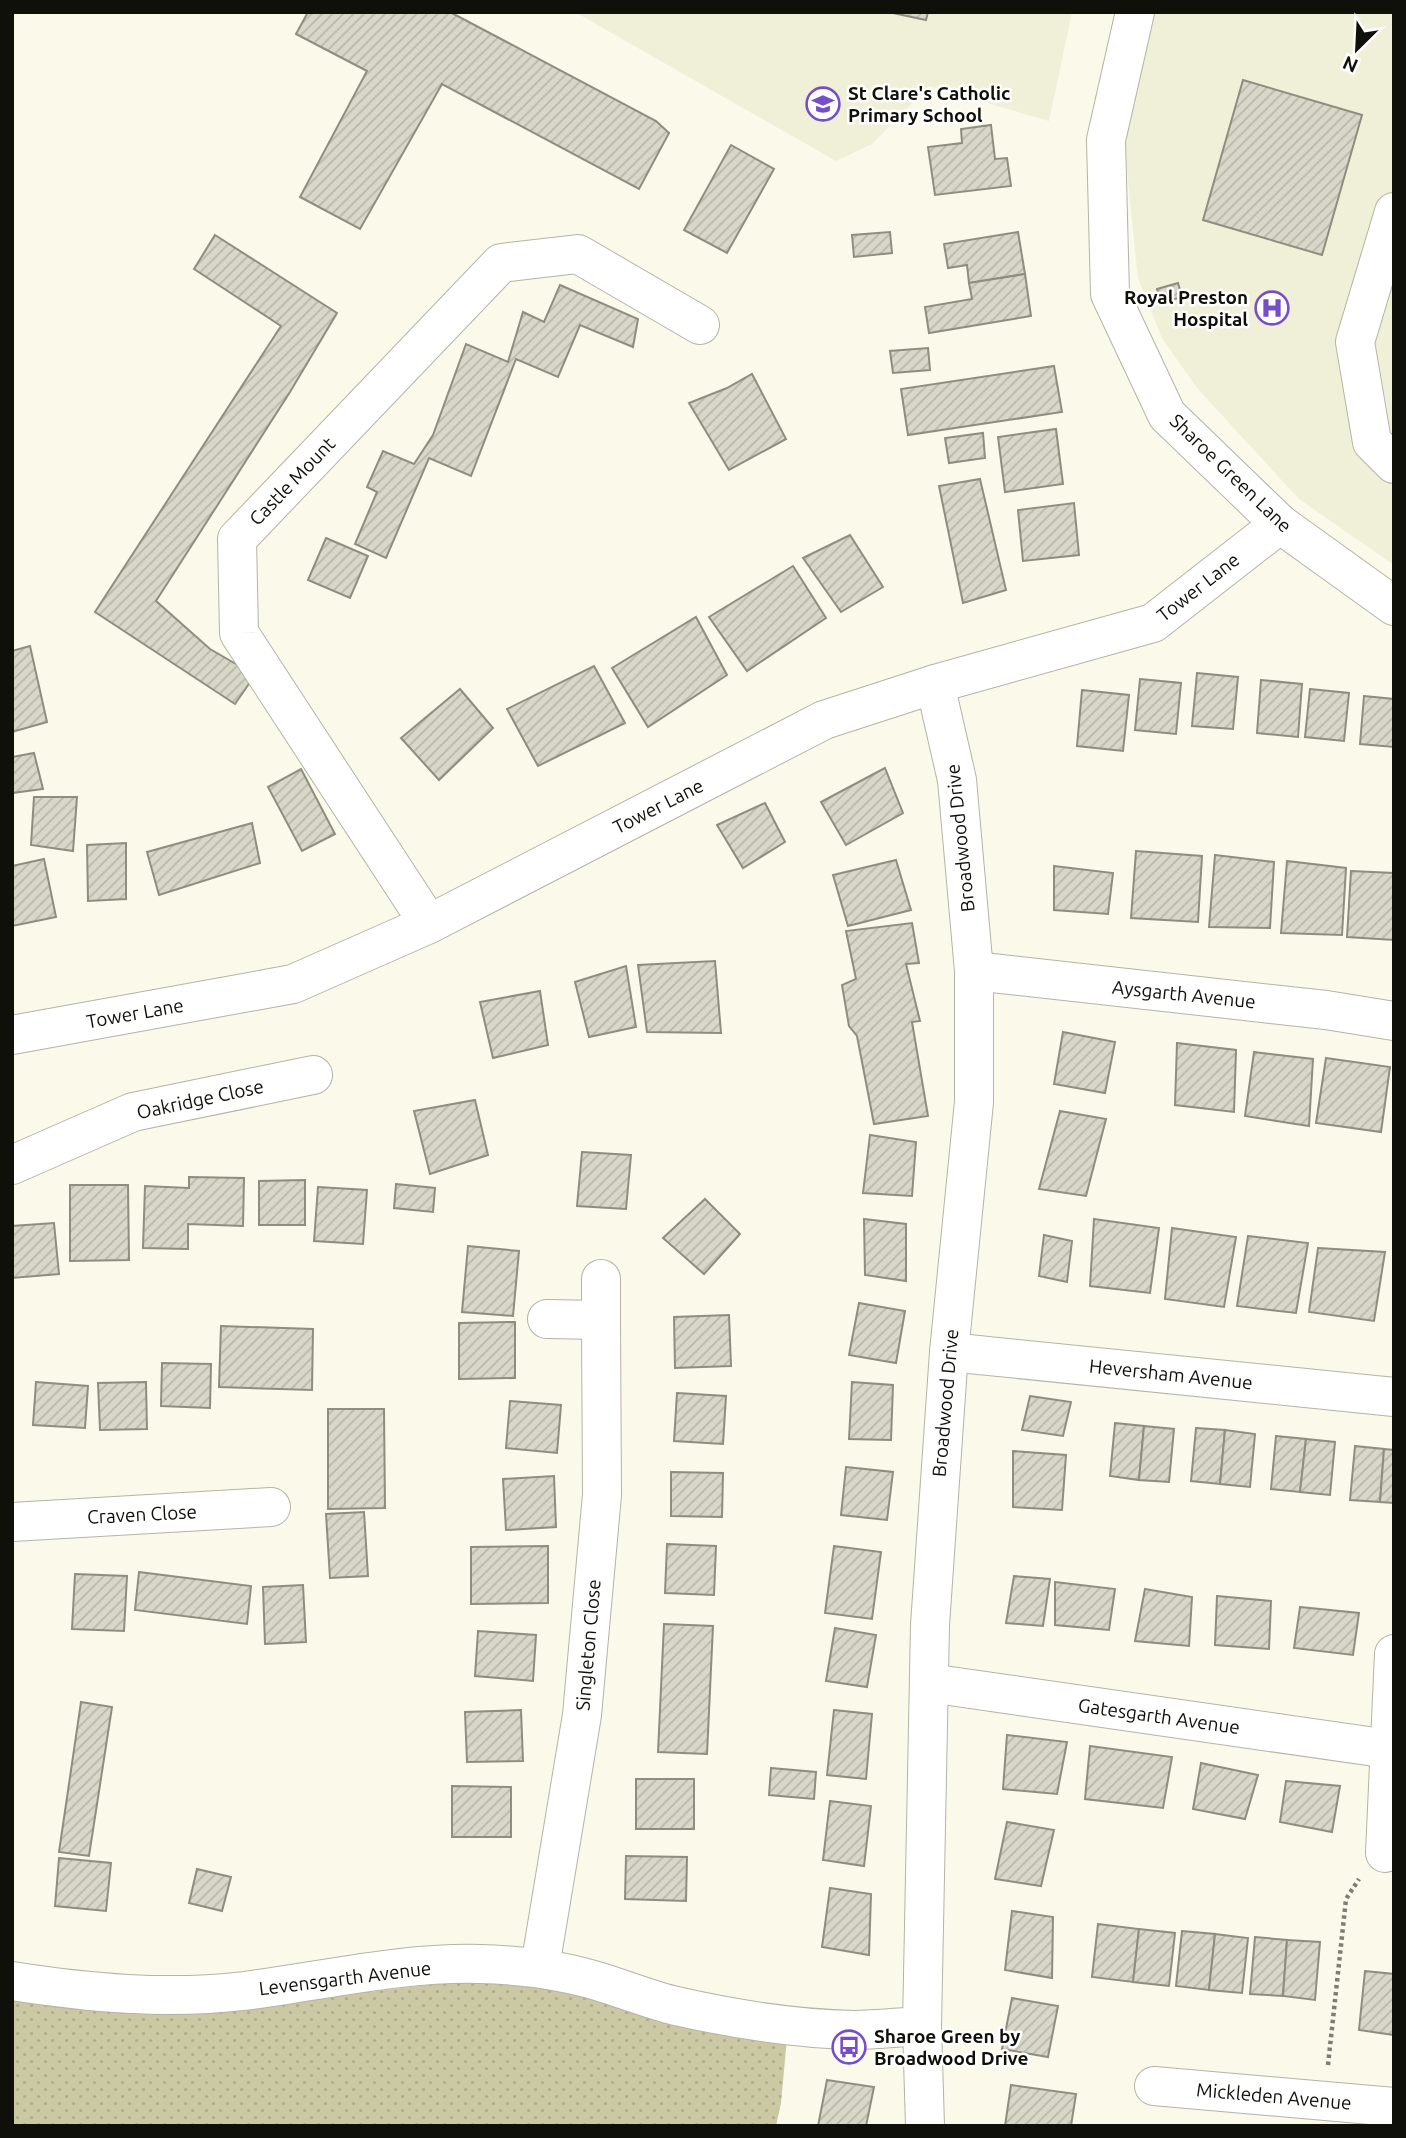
<svg xmlns="http://www.w3.org/2000/svg" width="1406" height="2138" font-family="Ubuntu,sans-serif">
  <defs>
    <pattern id="grass-dots" width="8" height="8" patternUnits="userSpaceOnUse" patternTransform="scale(1.75)"><rect width="8" height="8" fill="#cbc9a4"/><path d="M2 2h.1M6 6h.1" fill="none" stroke="#adac8c" stroke-width="1.8" stroke-linecap="round"/></pattern>
    <pattern id="building-hatch" width="6" height="6" patternUnits="userSpaceOnUse" patternTransform="scale(1.75)"><rect width="6" height="6" fill="#d8d7c8"/><path d="M-1 1l2-2M0 6l6-6M5 7l2-2" fill="none" stroke="#b8b8aa"/></pattern>
  </defs>
  <rect width="100%" height="100%" fill="#faf9ea"/>
  <g fill="#f0efd8">
    <polygon points="575,12 1072,12 1049,121 929,86 872,144 836,161"/>
    <polygon points="1146,12 1394,12 1394,565 1299,499 1197,388 1162,338 1138,278 1124,141"/>
  </g>
  <polygon fill="url(#grass-dots)" points="468,1980 532,1985 787,2038 781,2103 776,2126 12,2126 12,1998 270,2004"/>
  <g fill="url(#building-hatch)" stroke="#8e8d7f" stroke-width="2">
    <polygon points="308,12 450,12 656,121 669,133 639,189 442,84 360,229 300,197 367,71 296,34"/>
    <polygon points="888,12 928,12 926,20"/>
    <polygon points="1243,80 1362,115 1322,255 1203,220"/>
    <polygon points="991,125 995,159 1007,158 1011,186 935,195 928,147 962,143 961,129"/>
    <polygon points="731,145 774,169 727,253 684,230"/>
    <polygon points="890,232 892,253 854,257 852,235"/>
    <polygon points="1018,232 1025,274 969,283 967,265 948,268 944,244"/>
    <polygon points="215,235 337,313 290,392 156,601 210,649 255,675 235,704 95,612 281,326 194,269"/>
    <polygon points="1025,274 1031,316 929,333 925,307 972,299 969,283"/>
    <polygon points="1178,283 1182,297 1160,303 1157,289"/>
    <polygon points="560,285 638,319 633,347 580,325 558,377 516,359 471,476 429,458 386,558 355,544 377,492 367,487 383,451 414,464 433,435 466,344 508,362 523,312 544,322"/>
    <polygon points="928,348 930,370 893,373 890,351"/>
    <polygon points="1054,366 1062,412 908,435 901,389"/>
    <polygon points="752,374 786,439 729,470 689,403 727,388"/>
    <polygon points="1056,429 1063,484 1005,492 998,437"/>
    <polygon points="983,433 985,458 949,463 945,438"/>
    <polygon points="980,479 1006,590 963,603 939,486"/>
    <polygon points="1074,503 1079,555 1023,561 1018,510"/>
    <polygon points="850,535 883,587 841,612 803,558"/>
    <polygon points="326,538 368,556 350,598 308,580"/>
    <polygon points="793,566 826,618 747,671 709,617"/>
    <polygon points="696,617 727,675 648,727 612,668"/>
    <polygon points="30,646 47,722 12,732 12,651"/>
    <polygon points="594,666 625,723 538,766 507,709"/>
    <polygon points="1197,673 1238,677 1233,729 1192,726"/>
    <polygon points="1140,679 1181,683 1176,734 1135,730"/>
    <polygon points="1261,680 1302,684 1298,737 1257,733"/>
    <polygon points="460,689 493,728 439,780 401,738"/>
    <polygon points="1310,689 1349,693 1344,741 1305,737"/>
    <polygon points="1082,690 1129,695 1123,751 1077,746"/>
    <polygon points="1364,696 1394,699 1394,747 1360,744"/>
    <polygon points="34,753 43,789 12,793 12,757"/>
    <polygon points="885,768 903,813 846,845 821,802"/>
    <polygon points="301,769 335,834 302,851 268,787"/>
    <polygon points="34,797 77,797 73,851 31,845"/>
    <polygon points="765,803 785,842 743,868 717,825"/>
    <polygon points="252,823 260,863 159,895 147,852"/>
    <polygon points="126,843 126,899 88,901 87,845"/>
    <polygon points="1136,851 1202,856 1198,922 1131,918"/>
    <polygon points="1215,855 1274,862 1270,928 1209,927"/>
    <polygon points="44,859 56,917 12,926 12,866"/>
    <polygon points="896,860 911,910 848,926 833,875"/>
    <polygon points="1287,861 1346,868 1342,935 1281,933"/>
    <polygon points="1054,866 1113,873 1108,914 1054,910"/>
    <polygon points="1351,871 1394,873 1394,940 1347,937"/>
    <polygon points="912,923 919,963 906,964 920,1021 912,1022 928,1116 874,1124 857,1036 849,1026 842,985 856,979 846,931"/>
    <polygon points="715,961 721,1033 647,1032 638,965"/>
    <polygon points="626,966 636,1027 589,1037 575,982"/>
    <polygon points="540,991 548,1045 493,1058 480,1002"/>
    <polygon points="1063,1032 1115,1042 1105,1093 1054,1084"/>
    <polygon points="1177,1043 1236,1050 1234,1112 1175,1105"/>
    <polygon points="1254,1052 1313,1059 1309,1126 1245,1116"/>
    <polygon points="1326,1058 1390,1067 1381,1132 1316,1123"/>
    <polygon points="475,1100 488,1155 430,1174 414,1111"/>
    <polygon points="1060,1111 1106,1119 1086,1196 1039,1189"/>
    <polygon points="870,1135 916,1142 912,1196 863,1193"/>
    <polygon points="582,1152 631,1155 626,1209 577,1206"/>
    <polygon points="189,1177 244,1178 243,1226 188,1224 188,1249 143,1248 145,1186 189,1188"/>
    <polygon points="305,1180 305,1225 259,1225 259,1181"/>
    <polygon points="396,1184 435,1188 433,1212 394,1208"/>
    <polygon points="70,1185 128,1185 129,1260 70,1261"/>
    <polygon points="318,1187 367,1190 363,1244 314,1241"/>
    <polygon points="705,1199 740,1234 704,1274 663,1238"/>
    <polygon points="864,1219 906,1224 906,1281 865,1275"/>
    <polygon points="1094,1219 1159,1228 1150,1293 1090,1286"/>
    <polygon points="54,1223 59,1274 12,1278 12,1226"/>
    <polygon points="1172,1228 1236,1237 1224,1307 1165,1299"/>
    <polygon points="1044,1235 1072,1241 1067,1282 1039,1276"/>
    <polygon points="1248,1236 1308,1243 1296,1313 1237,1306"/>
    <polygon points="468,1246 519,1251 513,1316 462,1312"/>
    <polygon points="1318,1248 1385,1252 1374,1321 1309,1312"/>
    <polygon points="859,1303 905,1311 896,1363 849,1355"/>
    <polygon points="729,1315 731,1366 675,1368 674,1317"/>
    <polygon points="515,1322 515,1378 459,1379 459,1323"/>
    <polygon points="221,1326 313,1329 312,1390 219,1387"/>
    <polygon points="162,1363 211,1364 210,1408 161,1406"/>
    <polygon points="36,1382 88,1386 85,1428 33,1425"/>
    <polygon points="146,1382 147,1429 100,1430 98,1383"/>
    <polygon points="852,1382 893,1385 891,1440 849,1439"/>
    <polygon points="677,1393 726,1396 723,1444 674,1441"/>
    <polygon points="1030,1396 1071,1402 1063,1436 1022,1430"/>
    <polygon points="510,1401 561,1405 557,1453 506,1448"/>
    <polygon points="328,1409 384,1409 385,1508 328,1509"/>
    <polygon points="1115,1423 1144,1426 1139,1480 1110,1476"/>
    <polygon points="1144,1426 1174,1429 1169,1482 1139,1480"/>
    <polygon points="1196,1428 1225,1430 1220,1484 1191,1481"/>
    <polygon points="1225,1430 1255,1434 1250,1487 1220,1484"/>
    <polygon points="1276,1436 1306,1439 1300,1492 1271,1489"/>
    <polygon points="1306,1439 1335,1442 1330,1495 1300,1492"/>
    <polygon points="1355,1446 1384,1449 1380,1502 1350,1500"/>
    <polygon points="1384,1449 1394,1450 1394,1503 1380,1502"/>
    <polygon points="1013,1451 1066,1455 1062,1510 1013,1507"/>
    <polygon points="846,1467 893,1472 887,1520 841,1515"/>
    <polygon points="671,1472 723,1473 722,1517 671,1516"/>
    <polygon points="554,1476 556,1527 506,1530 503,1479"/>
    <polygon points="364,1512 368,1576 330,1578 326,1514"/>
    <polygon points="667,1544 716,1546 714,1595 665,1593"/>
    <polygon points="548,1546 548,1603 471,1604 471,1547"/>
    <polygon points="834,1546 881,1552 872,1619 825,1613"/>
    <polygon points="139,1572 251,1586 247,1624 135,1610"/>
    <polygon points="75,1574 127,1576 124,1631 72,1629"/>
    <polygon points="1014,1576 1050,1579 1043,1626 1006,1623"/>
    <polygon points="1055,1582 1115,1589 1109,1630 1055,1625"/>
    <polygon points="303,1585 306,1642 265,1644 263,1587"/>
    <polygon points="1145,1589 1192,1597 1189,1646 1135,1641"/>
    <polygon points="1217,1596 1271,1601 1269,1649 1215,1645"/>
    <polygon points="1300,1607 1359,1613 1353,1655 1294,1648"/>
    <polygon points="664,1624 713,1626 707,1754 658,1752"/>
    <polygon points="835,1628 876,1635 867,1687 826,1681"/>
    <polygon points="478,1631 536,1635 533,1681 475,1676"/>
    <polygon points="81,1702 112,1707 89,1856 59,1852"/>
    <polygon points="521,1710 523,1761 467,1762 465,1712"/>
    <polygon points="834,1710 872,1714 866,1779 827,1775"/>
    <polygon points="1007,1735 1067,1742 1057,1794 1003,1789"/>
    <polygon points="1090,1746 1172,1757 1163,1808 1085,1799"/>
    <polygon points="1201,1763 1258,1775 1245,1819 1193,1809"/>
    <polygon points="771,1768 816,1772 814,1799 769,1795"/>
    <rect x="636" y="1779" width="58" height="50"/>
    <polygon points="1286,1781 1340,1786 1332,1832 1280,1822"/>
    <polygon points="452,1786 511,1787 511,1837 452,1837"/>
    <polygon points="830,1801 871,1806 864,1866 823,1860"/>
    <polygon points="1007,1822 1054,1830 1041,1886 995,1879"/>
    <polygon points="626,1856 687,1857 686,1901 625,1899"/>
    <polygon points="59,1858 111,1863 106,1911 55,1906"/>
    <polygon points="197,1869 231,1877 222,1911 189,1903"/>
    <polygon points="830,1888 871,1894 869,1955 822,1947"/>
    <polygon points="1012,1911 1053,1917 1052,1978 1005,1970"/>
    <polygon points="1098,1924 1139,1929 1133,1982 1092,1977"/>
    <polygon points="1139,1929 1175,1933 1169,1986 1133,1982"/>
    <polygon points="1182,1931 1215,1934 1209,1990 1176,1986"/>
    <polygon points="1215,1934 1248,1938 1242,1993 1209,1990"/>
    <polygon points="1255,1937 1287,1940 1283,1996 1250,1994"/>
    <polygon points="1287,1940 1320,1942 1315,2000 1283,1996"/>
    <polygon points="1365,1971 1394,1974 1394,2035 1359,2030"/>
    <polygon points="1012,1998 1058,2006 1048,2057 1002,2049"/>
    <polygon points="827,2080 874,2087 866,2126 818,2126"/>
    <polygon points="1011,2085 1076,2094 1071,2126 1005,2126"/>
  </g>
  <g fill="none" stroke-linecap="round" stroke-linejoin="round">
    <defs>
      <g id="minor">
        <polyline points="1135,12 1106,140 1110,294 1167,415 1280,524 1394,606"/>
        <polyline points="1394,212 1355,342 1372,442 1394,464"/>
        <polyline points="429,924 239,633 237,539 501,263 578,254 700,325"/>
        <polyline points="974,971 1326,1010 1394,1021"/>
        <polyline points="12,1035 293,984 429,924 824,720 935,684 1153,623 1280,524"/>
        <polyline points="12,1165 133,1112 313,1075"/>
        <polyline points="547,1319 601,1320 601,1279"/>
        <polyline points="949,1352 1394,1397"/>
        <polyline points="12,1522 271,1507"/>
        <polyline points="929,1683 1389,1749"/>
        <polyline points="1385,1853 1394,1654"/>
        <polyline points="540,1967 582,1715 602,1495 601,1320"/>
        <path d="M12,1981C89,1993 166,2000 244,1991C323,1981 400,1962 480,1964C518,1965 554,1969 590,1979C619,1987 647,1999 676,2006C734,2019 794,2029 854,2030C876,2030 900,2027 922,2026"/>
        <polyline points="1154,2086 1394,2107"/>
        <polyline points="925,2126 922,2026 930,1625 949,1352 974,1102 974,971 957,780 935,684"/>
      </g>
    </defs>
    <use href="#minor" stroke="#b4b4a5" stroke-width="40"/>
    <polyline stroke="#7d7d73" stroke-width="4.5" stroke-dasharray="3.5 3.5" stroke-linecap="butt" points="1328,2065 1346,1899 1359,1879"/>
    <use href="#minor" stroke="#fff" stroke-width="38"/>
  </g>
  <defs>
    <symbol id="school-ring" viewBox="-11 -11 22 22"><circle r="9.5" fill="#fff" stroke="#764ec7" stroke-width="1.5"/><path d="M0-5L7-2L0 1L-7-2ZM-4 1L0 2.5L4 1V4Q0 6-4 4Z" fill="#764ec7"/></symbol>
    <symbol id="hospital-ring" viewBox="-11 -11 22 22"><circle r="9.5" fill="#fff" stroke="#764ec7" stroke-width="1.5"/><path d="M-5-5h3v3.5h4V-5h3V5h-3V1.5h-4V5h-3Z" fill="#764ec7"/></symbol>
    <symbol id="bus-ring" viewBox="-11 -11 22 22"><circle r="9.5" fill="#fff" stroke="#764ec7" stroke-width="1.5"/><path d="M-5-6H5V4H4V6H2V4H-2V6H-4V4H-5ZM-3.5-4V0h7V-4ZM-3.5 1.2v1.5H-2V1.2ZM2 1.2v1.5H3.5V1.2Z" fill="#764ec7"/></symbol>
  </defs>
  <g fill-rule="evenodd">
    <use href="#school-ring" x="804" y="85" width="38" height="38"/>
    <use href="#hospital-ring" x="1253" y="289" width="38" height="38"/>
    <use href="#bus-ring" x="830" y="2028" width="38" height="38"/>
  </g>
  <g text-anchor="middle" stroke-width="5" stroke-linejoin="round" paint-order="stroke">
    <g font-size="19" font-weight="bold" fill="#10100b" stroke="#fff" text-anchor="start">
      <text x="848" y="100">St Clare's Catholic<tspan x="848" dy="22">Primary School</tspan></text>
      <text x="1248" y="304" text-anchor="end">Royal Preston<tspan x="1248" dy="22">Hospital</tspan></text>
      <text x="874" y="2043">Sharoe Green by<tspan x="874" dy="22">Broadwood Drive</tspan></text>
    </g>
    <g font-size="19" fill="#10100b" stroke="#fff">
      <text transform="translate(1231 473) rotate(44)" y="7">Sharoe Green Lane</text>
      <text transform="translate(292 481) rotate(-46)" y="7">Castle Mount</text>
      <text transform="translate(1198 587) rotate(-38)" y="7">Tower Lane</text>
      <text transform="translate(658 806) rotate(-27)" y="7">Tower Lane</text>
      <text transform="translate(960 838) rotate(-96)" y="7">Broadwood Drive</text>
      <text transform="translate(1184 994) rotate(6)" y="7">Aysgarth Avenue</text>
      <text transform="translate(135 1013) rotate(-10)" y="7">Tower Lane</text>
      <text transform="translate(200 1099) rotate(-12)" y="7">Oakridge Close</text>
      <text transform="translate(1171 1374) rotate(6)" y="7">Heversham Avenue</text>
      <text transform="translate(945 1403) rotate(-85)" y="7">Broadwood Drive</text>
      <text transform="translate(142 1514) rotate(-3)" y="7">Craven Close</text>
      <text transform="translate(588 1645) rotate(-85)" y="7">Singleton Close</text>
      <text transform="translate(1159 1716) rotate(8)" y="7">Gatesgarth Avenue</text>
      <text transform="translate(345 1978) rotate(-7)" y="7">Levensgarth Avenue</text>
      <text transform="translate(1274 2096) rotate(5)" y="7">Mickleden Avenue</text>
    </g>
  </g>
  <rect width="1406" height="2138" fill="none" stroke="#10100b" stroke-width="28"/>
  <g transform="translate(1357 49) rotate(204)" stroke="#ffffff" stroke-width="5" paint-order="stroke">
  <path d="M0-5L12 26L0 18L-12 26Z" fill="#10100b"/>
  <text y="-10" font-size="19" font-weight="bold" text-anchor="middle" fill="#10100b">N</text>
  </g>
</svg>
